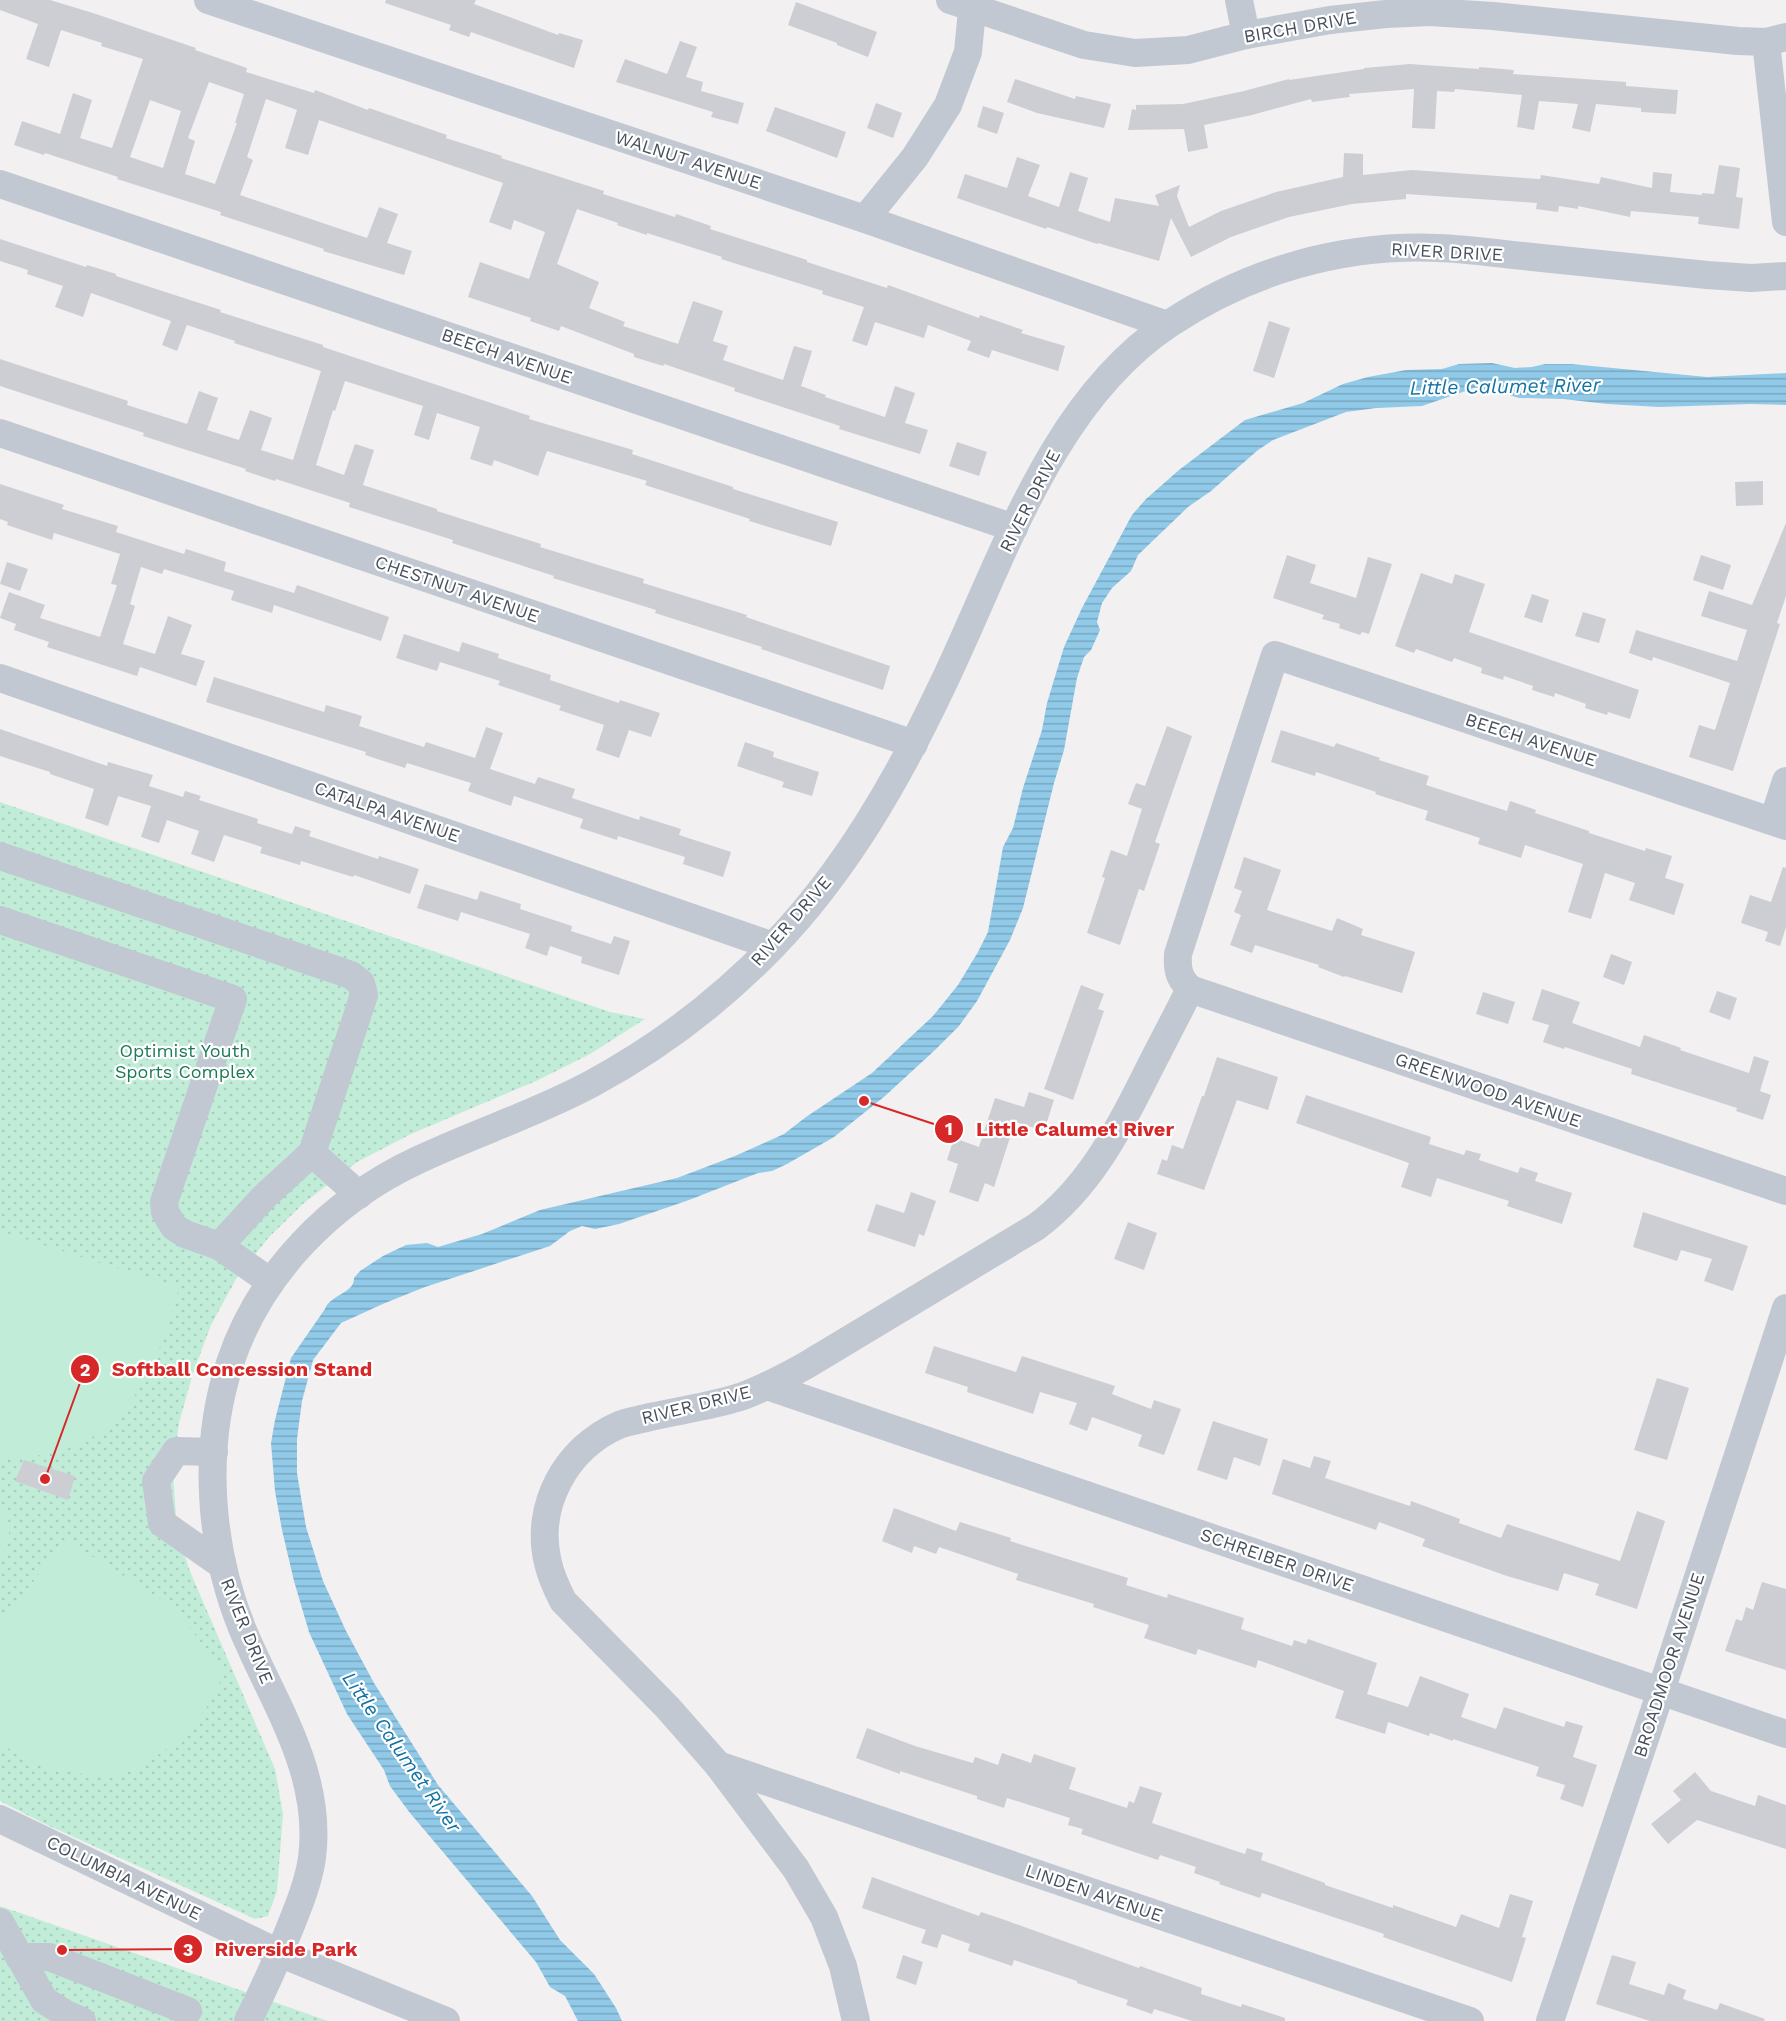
<svg xmlns="http://www.w3.org/2000/svg" width="1786" height="2021" font-family="'Work Sans',sans-serif">
  <defs>
    <pattern id="park-dots" width="8" height="8" patternUnits="userSpaceOnUse" patternTransform="scale(1.5)"><rect width="8" height="8" fill="#c1edd8"/><path d="M2 2h.1M6 6h.1" fill="none" stroke="#a7cdbc" stroke-width="1.8" stroke-linecap="round"/></pattern>
    <pattern id="water-rules" width="6" height="5" patternUnits="userSpaceOnUse" patternTransform="scale(1.5)"><rect width="6" height="5" fill="#90cae8"/><path d="M0 2.5h6" fill="none" stroke="#78a6bf"/></pattern>
  </defs>
  <rect width="100%" height="100%" fill="#f2f0f0"/>
  <g fill="url(#park-dots)">
    <polygon points="0,802 610,1012 645,1019 590,1054 536,1081 411,1134 357,1162 304,1203 269,1237 236,1279 211,1325 193,1373 179,1423 173,1473 177,1531 189,1569 275,1769 283,1814 277,1891 268,1916 255,1919 45,1824 0,1801"/>
    <polygon points="0,1906 328,2021 0,2021"/>
  </g>
  <g fill="#c1edd8">
    <path d="M0,1231L179,1288C153,1383 115,1465 0,1456Z"/>
    <path d="M0,1507C17,1525 7,1543 0,1564Z"/>
    <path d="M66,1540L172,1606L224,1671C220,1680 217,1692 212,1700C194,1727 160,1759 130,1771C110,1780 61,1772 40,1765C26,1760 12,1751 0,1743V1623Z"/>
  </g>
  <path fill="url(#water-rules)" d="M1492,363L1515,368L1532,367L1545,364H1571L1707,377L1786,373V405L1751,404L1659,407L1607,404L1563,399L1519,398L1496,391L1474,388L1422,406L1376,408L1346,412L1273,440L1258,450L1211,491L1188,507L1138,555L1131,571L1112,588L1102,603L1097,622L1100,630L1091,650L1084,657L1077,678L1064,750L1054,783L1023,908L1010,940L977,1001L959,1026L935,1050L885,1096L834,1137L787,1164L772,1171L758,1173L689,1200L619,1224L595,1229L582,1226L570,1231L550,1246L425,1287L385,1303L341,1323L313,1360L302,1401L297,1439V1473L306,1527L323,1581L346,1631L374,1683L438,1785L532,1896L560,1940L594,1974L616,2008L622,2021H578L565,1996L550,1987L536,1962L410,1813L390,1786L384,1770L347,1714L309,1632L294,1581L282,1530L275,1491L271,1443L275,1420L291,1358L325,1309C330,1295 355,1293 354,1278L360,1271L383,1256L406,1245L427,1243L438,1247L448,1244L482,1234L540,1210L677,1178L735,1156L784,1134L806,1117L872,1073L933,1016L958,985L978,952L988,932L1003,847L1013,828L1023,788L1042,730L1047,703L1064,647L1082,608L1132,515L1146,499L1179,470L1245,420L1303,403L1343,384L1368,377L1406,370L1442,369L1459,364Z"/>
  <g fill="#cdced4" fill-rule="evenodd">
    <path d="M0,0H50L93,13L196,48L195,50L247,68L246,72L314,93L315,90L368,110L369,108L447,135L446,138L502,156L501,158L604,191L603,194L675,217L676,214L711,226L710,229L807,260V262L887,288L888,285L979,318L980,315L1023,330L1021,333L1065,346L1058,371L992,350L989,358L967,350L971,341L928,325L924,338L875,322L867,346L852,341L864,307L822,294L823,291L721,259L722,257L647,233V235L617,225L618,223L577,209L557,264L599,282L589,308L625,322L623,326L678,344L693,301L723,311L713,341L728,346L723,360L783,380L794,346L812,351L801,386L826,395L825,397L885,417L895,386L915,393L905,423L928,430L920,454L839,429L840,426L734,391L735,388L664,364L663,366L634,357V354L561,326L559,331L530,321L531,318L468,297L480,262L529,279L545,232L514,220L511,230L489,222L503,183L319,120L308,155L285,148L297,110L266,99L247,157L253,160L240,195L367,238L379,207L398,214L387,243L412,251L404,275L323,251L324,249L220,215L221,212L117,179L118,177L45,153L44,155L14,145L22,121L60,134L73,93L92,100L80,138L112,148L143,59L101,46L102,43L61,30L49,67L26,59L38,24L0,10ZM209,82L244,94L235,123H237L215,184L185,174L195,141L188,138ZM150,100L181,111L163,168L130,157Z"/>
    <polygon points="386,0 476,0 474,4 558,35 559,33 583,40 574,68 471,32 469,37 449,30 451,25 385,3"/>
    <polygon points="796,2 877,32 868,57 837,45 837,43 788,25"/>
    <polygon points="680,41 697,47 686,77 703,82 701,91 744,103 738,124 711,117 713,112 616,82 625,59 667,74"/>
    <polygon points="1410,64 1479,69 1479,67 1514,70 1513,74 1626,82 1626,86 1678,90 1676,114 1641,112 1641,108 1596,104 1590,132 1572,128 1578,104 1539,101 1534,130 1517,127 1522,95 1455,89 1454,92 1437,91 1435,129 1412,128 1414,89 1349,94 1350,97 1312,102 1311,99 1252,115 1204,125 1208,148 1188,152 1184,129 1128,130 1132,109 1136,110 1136,105 1183,104 1244,91 1289,79 1289,80 1364,69 1364,68"/>
    <polygon points="1015,79 1075,99 1076,96 1111,104 1104,128 1037,113 1007,102"/>
    <polygon points="876,103 902,113 893,138 867,128"/>
    <polygon points="983,106 1004,113 997,134 977,127"/>
    <polygon points="775,107 846,132 837,158 766,131"/>
    <polygon points="1344,153 1363,154 1363,175 1412,170 1540,179 1541,175 1599,184 1601,177 1652,188 1653,172 1672,174 1670,192 1702,195 1702,193 1714,194 1719,165 1740,168 1736,197 1743,198 1739,229 1698,224 1699,217 1631,211 1630,217 1578,206 1578,209 1559,206 1558,212 1536,209 1537,203 1406,194 1406,199 1352,204 1289,217 1231,237 1191,257 1171,218 1159,261 1098,243 1097,244 1047,227 1046,229 957,198 965,174 1007,188 1017,157 1040,165 1028,196 1059,207 1070,172 1088,178 1078,211 1110,222 1115,198 1159,206 1155,195 1180,185 1177,196 1189,227 1221,211 1276,192 1343,177"/>
    <polygon points="0,239 86,267 87,265 116,274 116,276 221,310 220,312 323,345 323,347 530,416 529,419 633,450 632,454 733,487 733,489 838,522 831,546 749,521 750,519 645,485 647,481 547,451 538,476 494,460 492,466 470,459 480,427 437,413 429,440 414,435 423,406 345,381 335,411 333,410 316,465 344,475 355,444 374,450 363,485 437,509 437,511 541,544 540,547 644,579 643,583 747,615 746,617 890,666 883,690 761,649 762,647 655,613 656,610 553,578 554,576 452,543 453,540 349,507 350,503 276,479 275,481 245,471 246,469 143,436 144,433 0,386 0,359 128,401 127,405 187,424 199,391 218,398 207,430 239,440 250,410 272,418 261,450 293,460 321,371 234,343 235,341 187,325 177,351 162,345 171,321 91,293 83,317 55,307 63,286 27,274 28,270 0,261"/>
    <polygon points="1269,321 1290,328 1274,378 1253,371"/>
    <polygon points="957,442 987,452 979,476 949,466"/>
    <polygon points="1763,481 1763,505 1736,506 1735,482"/>
    <polygon points="0,484 64,505 62,509 118,526 116,532 184,554 186,549 226,562 224,571 294,593 297,585 389,617 381,641 274,605 272,613 231,600 234,591 164,569 162,574 141,567 130,604 135,606 123,644 155,654 168,616 192,625 181,654 205,661 196,686 140,667 137,676 47,647 49,642 14,630 16,624 0,618 9,592 45,605 40,618 100,637 117,585 111,584 120,554 54,533 52,540 7,525 8,522 0,519"/>
    <polygon points="1786,523 1786,596 1777,623 1780,624 1733,771 1689,757 1699,725 1715,730 1730,683 1653,657 1652,661 1629,653 1636,630 1737,661 1747,630 1701,616 1709,591 1752,605"/>
    <polygon points="1287,555 1316,565 1310,583 1356,598 1368,557 1392,564 1369,634 1362,632 1360,635 1339,628 1340,624 1322,619 1324,615 1273,598"/>
    <polygon points="1701,555 1731,565 1723,590 1693,580"/>
    <polygon points="7,562 28,569 20,591 0,584"/>
    <polygon points="1421,573 1452,584 1455,574 1485,584 1469,632 1639,690 1630,719 1608,712 1607,715 1585,708 1586,704 1555,693 1554,697 1532,690 1533,686 1504,676 1503,680 1481,673 1482,668 1454,658 1452,662 1416,649 1414,653 1395,646"/>
    <polygon points="1532,594 1549,600 1542,623 1524,617"/>
    <polygon points="1583,612 1606,619 1599,643 1575,636"/>
    <polygon points="404,634 459,652 462,642 499,654 498,658 551,675 550,680 619,703 620,700 660,713 651,737 629,730 619,758 596,750 604,725 559,710 561,706 498,685 500,681 440,662 437,671 396,658"/>
    <polygon points="214,677 324,712 326,705 362,716 359,726 424,747 426,742 475,758 486,727 503,733 490,769 535,784 538,777 575,789 572,798 639,820 640,816 681,829 679,835 731,852 723,877 683,864 685,857 618,836 617,840 580,828 583,819 514,796 511,806 468,791 471,783 407,763 405,768 365,755 366,752 206,702"/>
    <polygon points="1167,726 1192,736 1155,842 1160,844 1144,891 1139,889 1120,945 1087,933 1105,878 1102,877 1111,850 1127,856 1142,809 1128,804 1136,783 1145,786"/>
    <polygon points="0,729 107,766 108,762 153,775 149,786 183,797 185,791 201,796 199,800 258,819 257,823 292,834 295,826 311,831 309,836 378,859 379,856 419,869 410,894 354,875 353,877 301,861 300,865 260,853 262,847 224,835 214,862 191,854 199,831 167,820 159,843 141,837 151,806 118,796 108,826 85,818 94,789 50,774 50,772 0,756"/>
    <polygon points="1281,730 1334,747 1336,743 1380,758 1379,760 1429,776 1426,785 1507,811 1510,801 1536,810 1535,813 1589,831 1589,833 1645,851 1646,848 1672,856 1665,878 1684,884 1674,915 1629,900 1635,883 1605,873 1591,919 1568,912 1583,864 1525,845 1521,858 1478,844 1480,838 1425,820 1428,811 1375,794 1376,792 1316,772 1315,776 1271,762"/>
    <polygon points="745,742 774,752 773,757 819,772 812,796 782,787 784,782 737,766"/>
    <polygon points="1244,857 1281,870 1267,910 1332,931 1337,918 1363,929 1361,935 1415,952 1402,993 1345,976 1344,977 1318,967 1319,965 1255,945 1252,953 1230,945 1241,915 1234,912 1242,891 1234,888"/>
    <polygon points="1783,867 1786,868 1786,927 1780,946 1765,941 1768,932 1741,923 1750,895 1771,902"/>
    <polygon points="425,884 477,900 480,891 521,904 520,909 572,926 571,931 611,944 614,936 630,941 619,975 581,963 582,957 550,946 547,956 525,948 530,934 461,912 458,921 417,908"/>
    <polygon points="1611,954 1632,962 1624,985 1603,977"/>
    <polygon points="1081,985 1104,994 1098,1009 1104,1011 1073,1100 1044,1089"/>
    <polygon points="1542,989 1580,1002 1572,1023 1640,1047 1644,1035 1681,1048 1680,1050 1749,1073 1754,1056 1769,1061 1760,1091 1771,1095 1763,1120 1736,1111 1737,1108 1631,1074 1632,1069 1565,1047 1564,1049 1543,1042 1549,1025 1532,1020"/>
    <polygon points="1717,991 1737,998 1730,1020 1709,1012"/>
    <polygon points="1483,992 1515,1002 1508,1024 1476,1014"/>
    <polygon points="1217,1057 1278,1077 1268,1110 1237,1100 1204,1190 1157,1174 1162,1159 1167,1161 1172,1145 1183,1149 1202,1096 1204,1096"/>
    <polygon points="1029,1092 1054,1100 1044,1131 1015,1122 994,1187 985,1183 978,1202 949,1192 958,1164 947,1160 954,1138 979,1147 995,1098 1024,1107"/>
    <polygon points="1306,1095 1431,1137 1429,1144 1464,1155 1466,1150 1481,1154 1479,1160 1518,1173 1520,1167 1538,1173 1535,1181 1572,1193 1562,1224 1507,1206 1509,1201 1437,1178 1431,1197 1401,1187 1409,1163 1296,1123"/>
    <polygon points="911,1192 936,1201 924,1236 919,1234 915,1247 867,1231 876,1204 904,1213"/>
    <polygon points="1643,1212 1748,1246 1733,1291 1704,1281 1712,1259 1681,1250 1677,1261 1633,1247"/>
    <polygon points="1128,1222 1157,1233 1144,1270 1114,1259"/>
    <polygon points="934,1346 1016,1372 1022,1356 1115,1386 1112,1394 1151,1409 1154,1400 1181,1409 1164,1455 1138,1446 1142,1435 1092,1417 1087,1431 1069,1424 1077,1403 1040,1392 1033,1414 967,1392 968,1387 925,1373"/>
    <polygon points="1657,1378 1689,1388 1667,1460 1634,1450"/>
    <polygon points="1213,1421 1268,1439 1260,1466 1234,1457 1227,1480 1197,1470"/>
    <polygon points="1314,1456 1331,1461 1325,1478 1410,1506 1411,1501 1460,1519 1459,1523 1501,1538 1507,1524 1620,1561 1637,1511 1665,1521 1637,1609 1595,1595 1599,1584 1564,1573 1558,1591 1507,1576 1422,1546 1425,1539 1379,1522 1376,1530 1272,1494 1283,1459 1310,1468"/>
    <polygon points="24,1460 75,1476 68,1500 15,1481"/>
    <polygon points="894,1508 956,1531 960,1522 1011,1538 1010,1541 1128,1578 1126,1585 1167,1598 1168,1594 1244,1618 1241,1629 1292,1646 1294,1640 1306,1644 1308,1639 1377,1663 1367,1694 1408,1707 1420,1676 1469,1694 1461,1717 1496,1729 1504,1707 1564,1727 1566,1721 1583,1726 1573,1757 1597,1765 1583,1807 1560,1799 1565,1785 1536,1776 1539,1767 1453,1739 1453,1741 1430,1733 1429,1736 1388,1722 1385,1734 1335,1718 1344,1691 1258,1660 1256,1668 1198,1649 1196,1655 1144,1638 1149,1625 1093,1607 1094,1604 1016,1580 1018,1574 939,1547 936,1554 914,1546 912,1553 882,1541"/>
    <polygon points="1762,1582 1786,1589 1786,1670 1725,1651 1736,1619 1742,1621 1746,1607 1753,1610"/>
    <polygon points="867,1728 915,1746 973,1763 975,1757 998,1765 1002,1753 1031,1763 1034,1754 1076,1768 1069,1789 1127,1808 1129,1801 1134,1803 1140,1786 1162,1793 1152,1823 1245,1854 1247,1848 1263,1853 1261,1860 1325,1883 1325,1885 1393,1908 1393,1905 1456,1927 1461,1914 1499,1928 1510,1894 1533,1901 1522,1937 1526,1938 1512,1982 1383,1937 1384,1934 1262,1893 1260,1898 1219,1884 1220,1882 1194,1873 1196,1867 1160,1855 1158,1860 1081,1834 1083,1829 1068,1825 1070,1818 1007,1798 1004,1808 977,1799 977,1796 900,1771 900,1774 856,1758"/>
    <polygon points="1695,1772 1711,1791 1755,1806 1758,1795 1786,1805 1786,1849 1697,1820 1668,1844 1651,1824 1681,1800 1673,1791"/>
    <polygon points="872,1877 979,1916 981,1912 1005,1920 1139,1968 1140,1966 1202,1988 1201,1994 1241,2007 1242,2004 1285,2018 1285,2021 1192,2021 1154,2009 1152,2014 1126,2005 1128,2000 1077,1983 1077,1981 1014,1960 1012,1966 968,1951 970,1944 942,1934 937,1948 921,1943 926,1930 862,1908"/>
    <polygon points="903,1955 923,1962 916,1985 896,1978"/>
    <polygon points="1612,1955 1636,1962 1629,1984 1664,1995 1668,1983 1686,1990 1683,1999 1717,2010 1720,2003 1765,2019 1764,2021 1650,2021 1596,2004"/>
  </g>
  <g fill="none" stroke-linecap="round" stroke-linejoin="round">
    <g stroke="#c1c8d1" stroke-width="28">
      <polyline points="208,0 865,219 1167,325"/>
      <polyline points="950,0 1084,45 1135,53 1188,50 1246,35 1330,20 1386,14 1430,12 1493,16 1738,41 1766,42"/>
      <polyline points="1239,0 1246,35"/>
      <polyline points="1786,37 1766,42 1786,222"/>
      <polyline points="0,184 1014,528"/>
      <polyline points="865,219 915,157 948,105 968,52 973,0"/>
      <polyline points="0,433 914,744"/>
      <polyline points="0,678 773,946"/>
      <polyline points="1773,821 1786,781"/>
      <polyline points="0,856 351,975 361,983 364,995 312,1153 359,1195"/>
      <polyline points="0,920 233,999 164,1202 165,1212 174,1227 185,1234 219,1246 271,1282"/>
      <polyline points="1190,989 1786,1191"/>
      <polyline points="219,1246 265,1196 312,1153"/>
      <polyline points="767,1386 1786,1734"/>
      <polyline points="214,1452 176,1451 156,1481 162,1523 222,1565"/>
      <polyline points="718,1765 1470,2021"/>
      <polyline points="0,1819 279,1953 446,2021"/>
      <polyline points="0,1922 44,2000 64,2013 82,2021"/>
      <polyline points="19,1957 49,1957 188,2011"/>
      <path d="M248,2021C262,1993 275,1964 287,1935C297,1910 308,1885 312,1858C323,1772 273,1703 242,1628C209,1546 202,1448 230,1363C260,1273 332,1200 418,1160C475,1133 535,1114 591,1084C658,1048 721,1000 774,945C846,870 898,779 942,686C1002,562 1050,403 1169,324C1248,271 1342,244 1438,248C1469,249 1501,254 1532,257C1590,263 1649,269 1707,275L1751,278L1786,276"/>
      <path d="M856,2021L843,1966L824,1917L796,1869L718,1765L668,1708L563,1601C557,1589 551,1577 548,1563C534,1506 566,1448 619,1425C628,1421 640,1420 650,1417C681,1410 713,1406 743,1396C765,1388 785,1377 805,1366L1036,1227C1087,1189 1116,1135 1144,1079C1159,1049 1175,1019 1190,989C1179,978 1177,970 1178,954L1275,655L1786,826"/>
      <polyline points="1550,2021 1661,1691 1786,1308"/>
    </g>
  </g>
  <g text-anchor="middle" stroke-width="4.5" stroke-linejoin="round" paint-order="stroke">
    <g font-size="18" fill="#48505c" stroke="#fff">
      <text transform="translate(1300 27) rotate(-10)" y="6">BIRCH DRIVE</text>
      <text transform="translate(688 160) rotate(18)" y="6">WALNUT AVENUE</text>
      <text transform="translate(1447 252) rotate(3)" y="6">RIVER DRIVE</text>
      <text transform="translate(507 356) rotate(19)" y="6">BEECH AVENUE</text>
      <text transform="translate(1030 501) rotate(-63)" y="6">RIVER DRIVE</text>
      <text transform="translate(457 589) rotate(19)" y="6">CHESTNUT AVENUE</text>
      <text transform="translate(1531 740) rotate(18)" y="6">BEECH AVENUE</text>
      <text transform="translate(387 812) rotate(19)" y="6">CATALPA AVENUE</text>
      <text transform="translate(791 921) rotate(-49)" y="6">RIVER DRIVE</text>
      <text transform="translate(1488 1090) rotate(19)" y="6">GREENWOOD AVENUE</text>
      <text transform="translate(696 1405) rotate(-14)" y="6">RIVER DRIVE</text>
      <text transform="translate(1277 1560) rotate(19)" y="6">SCHREIBER DRIVE</text>
      <text transform="translate(247 1631) rotate(68)" y="6">RIVER DRIVE</text>
      <text transform="translate(1669 1665) rotate(-72)" y="6">BROADMOOR AVENUE</text>
      <text transform="translate(124 1878) rotate(26)" y="6">COLUMBIA AVENUE</text>
      <text transform="translate(1094 1893) rotate(19)" y="6">LINDEN AVENUE</text>
    </g>
    <g font-size="18" fill="#1c7a58" stroke="#fff">
      <text x="185" y="1057">Optimist Youth<tspan x="185" dy="21">Sports Complex</tspan></text>
    </g>
    <g font-size="20" font-style="italic" fill="#1473a4" stroke="#fff">
      <text transform="translate(1505 386) rotate(-1)" y="7">Little Calumet River</text>
      <text transform="translate(402 1752) rotate(55)" y="7">Little Calumet River</text>
    </g>
  </g>
  <path fill="none" stroke="#d62828" stroke-width="2" d="M864 1101L949 1129M45 1479L85 1369M62 1950L188 1949"/>
  <g fill="#d62828" stroke="#fff" stroke-width="2">
    <circle cx="864" cy="1101" r="6"/>
    <circle cx="45" cy="1479" r="6"/>
    <circle cx="62" cy="1950" r="6"/>
    <circle cx="949" cy="1129" r="15"/>
    <circle cx="85" cy="1369" r="15"/>
    <circle cx="188" cy="1949" r="15"/>
  </g>
  <g font-size="18" text-anchor="middle" font-weight="bold" fill="#fff">
    <text x="949" y="1135">1</text>
    <text x="85" y="1376">2</text>
    <text x="188" y="1956">3</text>
  </g>
  <g font-size="20" text-anchor="middle" font-weight="bold" fill="#d62828" stroke="#fff" stroke-width="4.5" stroke-linejoin="round" paint-order="stroke">
    <text x="1075" y="1136">Little Calumet River</text>
    <text x="242" y="1376">Softball Concession Stand</text>
    <text x="286" y="1956">Riverside Park</text>
  </g>
</svg>
